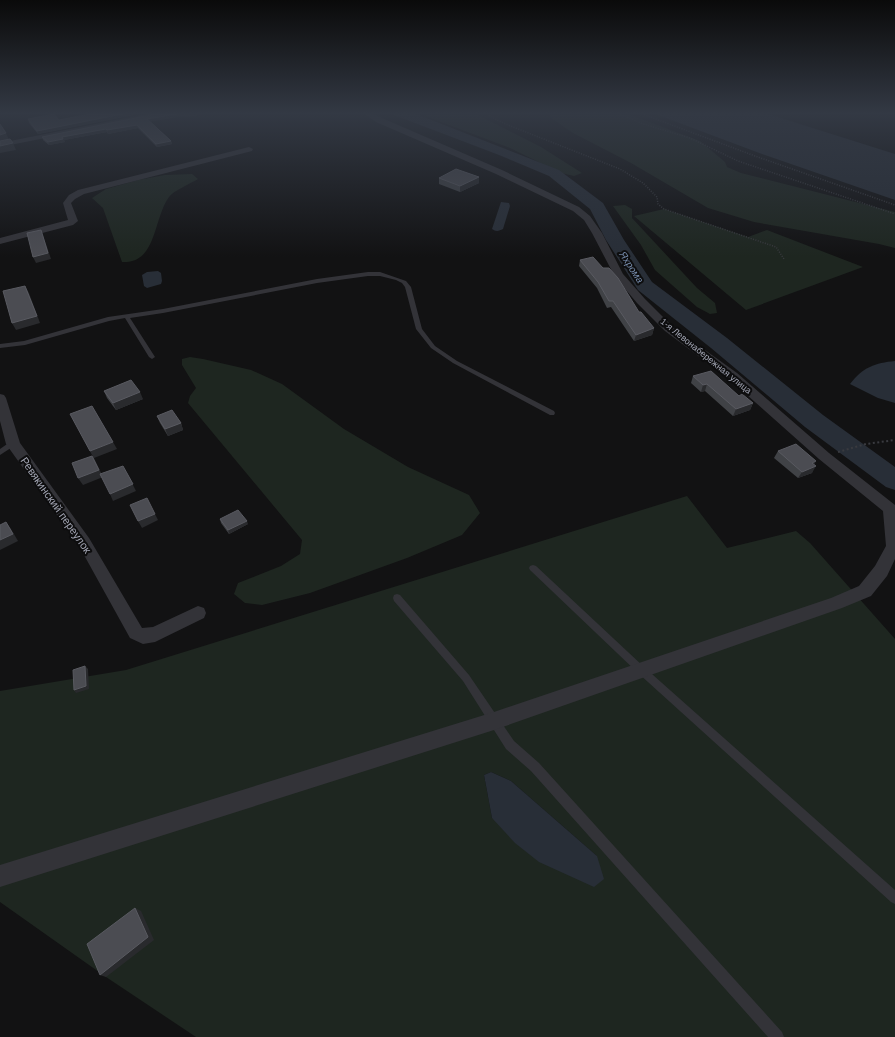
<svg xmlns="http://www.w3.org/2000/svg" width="895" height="1037" font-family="Helvetica,sans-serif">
  <rect width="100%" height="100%" fill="#121213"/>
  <g fill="#1e2620" fill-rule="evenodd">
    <polygon points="415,112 472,112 541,147 582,173 574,176 561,173 510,148"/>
    <polygon points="546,112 623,112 700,141 725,162 727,167 741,173 895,212 895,248 879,244 754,222 708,208 631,163 573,133 554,120"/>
    <path d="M192,174L198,179C190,184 173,191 169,197C153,219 157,264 122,262L103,208L92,198L106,189L138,180L165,175Z"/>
    <polygon points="625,205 632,209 632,218 697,288 715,303 717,313 710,314 697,307 655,270 641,245 613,206"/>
    <polygon points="664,209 748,237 767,230 863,267 746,310 634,216"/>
    <polygon points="190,357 203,359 251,370 282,384 344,429 408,467 469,495 480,513 462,535 407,558 310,593 262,605 245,603 234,594 238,583 281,566 300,554 302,540 188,403 190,396 196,388 182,365 182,359"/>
    <path d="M687,496L727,548L796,531L810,543L895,639V1037H196L106,977L0,902V691L126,670ZM491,772L511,781L597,856L492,818L484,775Z"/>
  </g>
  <g fill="#282e37">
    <polygon points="650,112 762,112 895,154 895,200 765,155"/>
    <path d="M501,202L509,203L510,206L503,229C499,231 496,232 492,229Z"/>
    <polygon points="158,271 161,273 162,281 161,284 147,288 144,286 142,275 147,272"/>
    <path d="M895,361V403L878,398L850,384C863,367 875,363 895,361Z"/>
    <polygon points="491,772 511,781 597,856 604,879 594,887 539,862 515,843 492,818 484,775"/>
  </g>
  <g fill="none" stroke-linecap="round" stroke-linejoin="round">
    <polygon fill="#282e37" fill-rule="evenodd" points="393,112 411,112 559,170 603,203 624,240 652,282 727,338 823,415 895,467 895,490 886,487 805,427 711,348 638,290 606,240 590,209 549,176 499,155 394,115"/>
    <g stroke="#393a3f" stroke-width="1.5" stroke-dasharray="1 1.5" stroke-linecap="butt">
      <polyline points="485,112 493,118 508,125 620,169 643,183 657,197 658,204 664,209 776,247 784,259"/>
      <polyline points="616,112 643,124 690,138 738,161 895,214"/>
      <polyline points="637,112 755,156 895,205"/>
    </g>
    <polyline stroke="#393a3f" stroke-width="2" stroke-dasharray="2 2.5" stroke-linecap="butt" points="838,452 866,444 895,440"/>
    <g fill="#333338" fill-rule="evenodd">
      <polygon points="368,272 380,272 406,281 411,287 422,329 435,346 457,361 554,411 555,413 554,415 550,415 453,363 431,348 416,329 405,287 402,283 396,280 380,276 368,276 317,283 163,313 130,318 155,357 152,359 149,357 125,318 109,321 25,345 0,348 0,344 24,341 108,317 163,309 317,279"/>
      <polygon points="10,442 16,442 17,444 0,455 0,449"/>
      <polygon points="533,565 536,566 644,667 895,890 895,904 891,902 638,673 530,570 529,568 530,566"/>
      <polygon points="397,594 400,595 469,675 514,741 539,763 782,1032 784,1037 768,1037 531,771 506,749 463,681 394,601 393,598 394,595"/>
    </g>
    <g fill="#333338" fill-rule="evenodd">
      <polygon points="156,112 169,112 166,114 0,147 0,143"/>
      <polygon points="362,112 370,112 382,118 502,170 579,207 590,216 602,233 623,274 645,299 673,327 737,373 829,453 895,505 895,559 887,576 871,596 842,608 494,730 0,887 0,865 494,712 831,598 859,586 875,566 886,546 883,511 819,459 729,379 665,331 637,303 615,277 592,233 584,220 573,211 496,174 376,122"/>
      <polygon points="249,147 253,149 252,151 84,194 75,199 71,203 78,221 73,225 0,244 0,238 68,220 63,203 69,195 78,190"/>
      <polygon points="0,394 4,395 6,398 20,443 89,538 142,628 153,627 198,606 204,608 206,613 204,618 155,642 143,644 130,638 79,546 6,444 0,421"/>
    </g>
  </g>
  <g fill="#404246">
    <polygon points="101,112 148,112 38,134 29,123 28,119 59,120"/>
    <polygon points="166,112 216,112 186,117 184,116 150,121 171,141 172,144 157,147 138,128 108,134 107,132 64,140 65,142 49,145 43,140 42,137"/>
    <polygon points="479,177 479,183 460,192 439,184 439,178"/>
    <polygon points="580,260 639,312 654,328 652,335 634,341 611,307 607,308 597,288 579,266"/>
    <polygon points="693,376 739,396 753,403 750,410 733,416 705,391 701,392 691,383"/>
    <polygon points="104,391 143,399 116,410 107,398"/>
    <polygon points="157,416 181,423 183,430 168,436 160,423"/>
    <polygon points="778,451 814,465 812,473 798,478 774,458"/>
    <polygon points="220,519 248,524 229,534 221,523"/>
  </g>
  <g fill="#292a2d">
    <polygon points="7,112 19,112 8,114"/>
    <polygon points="132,112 148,112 38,134 37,131"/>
    <polygon points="198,112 216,112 186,117 185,114"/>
    <polygon points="183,113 184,116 148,122 147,119"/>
    <polygon points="137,125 138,128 108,134 107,130"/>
    <polygon points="106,129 107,132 64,140 65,142 49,145 48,142 62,137"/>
    <polygon points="6,133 9,140 0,142 0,135"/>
    <polygon points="171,141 172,144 157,147 156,144"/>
    <polygon points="13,143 16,150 0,153 0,146"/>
    <polygon points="479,177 479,183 460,192 460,186"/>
    <polygon points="41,230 43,235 51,259 36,263 33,257"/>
    <polygon points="25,286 29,293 40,323 16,330 12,323"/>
    <polygon points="654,328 652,335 634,341 636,335"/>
    <polygon points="707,384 705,391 701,392 703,385"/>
    <polygon points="140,392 143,399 116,410 113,403"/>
    <polygon points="753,403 750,410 733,416 736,409"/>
    <polygon points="181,423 183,430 168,436 165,429"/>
    <polygon points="113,442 117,449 94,458 103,477 83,485 78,478 93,457 90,451"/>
    <polygon points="816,461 813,467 816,466 812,473 798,478 802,472 812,463"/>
    <polygon points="127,473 136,491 113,501 110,494"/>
    <polygon points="155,514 158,520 142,528 138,521"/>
    <polygon points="247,521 248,524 229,534 228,530"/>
    <polygon points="6,522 11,529 18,541 0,550 0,540"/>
    <polygon points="85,666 88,669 89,689 76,693 74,690"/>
    <polygon points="135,908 141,911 154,940 106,977 100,975"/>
  </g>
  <g fill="#4b4c52" stroke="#595a61">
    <polygon points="101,112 132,112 37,131 28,119 54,114 59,120"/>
    <polygon points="165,112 198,112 185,114 183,113 147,119 171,141 156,144 137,125 107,130 106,129 62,137 63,139 48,142 42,137"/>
    <polygon points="0,124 6,133 0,135"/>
    <polygon points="10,139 13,143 0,146 0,141"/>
    <polygon points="456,169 479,177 460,186 439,178"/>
    <polygon points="41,230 48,253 33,257 27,233"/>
    <polygon points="593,257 603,268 609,268 618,278 639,312 641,312 654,328 636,335 613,301 609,301 598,282 580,260"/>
    <polygon points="25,286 37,316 12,323 3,291"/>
    <polygon points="711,371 739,396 742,394 753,403 736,409 707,384 703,385 693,376"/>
    <polygon points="131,380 140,392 113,403 104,391"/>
    <polygon points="92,406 113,442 90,451 70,414"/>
    <polygon points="172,410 181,423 165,429 157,416"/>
    <polygon points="796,444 816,461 812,463 816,466 802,472 778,451"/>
    <polygon points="92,456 99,470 78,478 72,463"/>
    <polygon points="123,466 133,484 110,494 100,474"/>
    <polygon points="147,498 155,514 138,521 130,505"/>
    <polygon points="238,510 247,521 228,530 220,519"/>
    <polygon points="6,522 13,534 0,540 0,525"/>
    <polygon points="85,666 86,686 74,690 73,670"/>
    <polygon points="135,908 148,937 100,975 87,944"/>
  </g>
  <linearGradient id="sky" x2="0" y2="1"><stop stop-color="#0a0a0a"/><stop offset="0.44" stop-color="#333944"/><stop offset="1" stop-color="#333944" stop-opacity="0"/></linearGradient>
  <rect width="895" height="257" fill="url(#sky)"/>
  <g text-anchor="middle" stroke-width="4" stroke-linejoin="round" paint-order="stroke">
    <g font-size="9" fill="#a3a6b4" stroke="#0d0d0e">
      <text transform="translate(706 356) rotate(39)" y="3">1-я Левонабережная улица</text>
    </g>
    <g font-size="10" font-style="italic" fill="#798fb0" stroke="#0d0d0e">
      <text transform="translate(632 267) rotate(57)" y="4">Яхрома</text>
    </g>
    <g font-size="11" fill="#a3a6b4" stroke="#0d0d0e">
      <text transform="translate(56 505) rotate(55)" y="4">Ревякинский переулок</text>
    </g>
  </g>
</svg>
